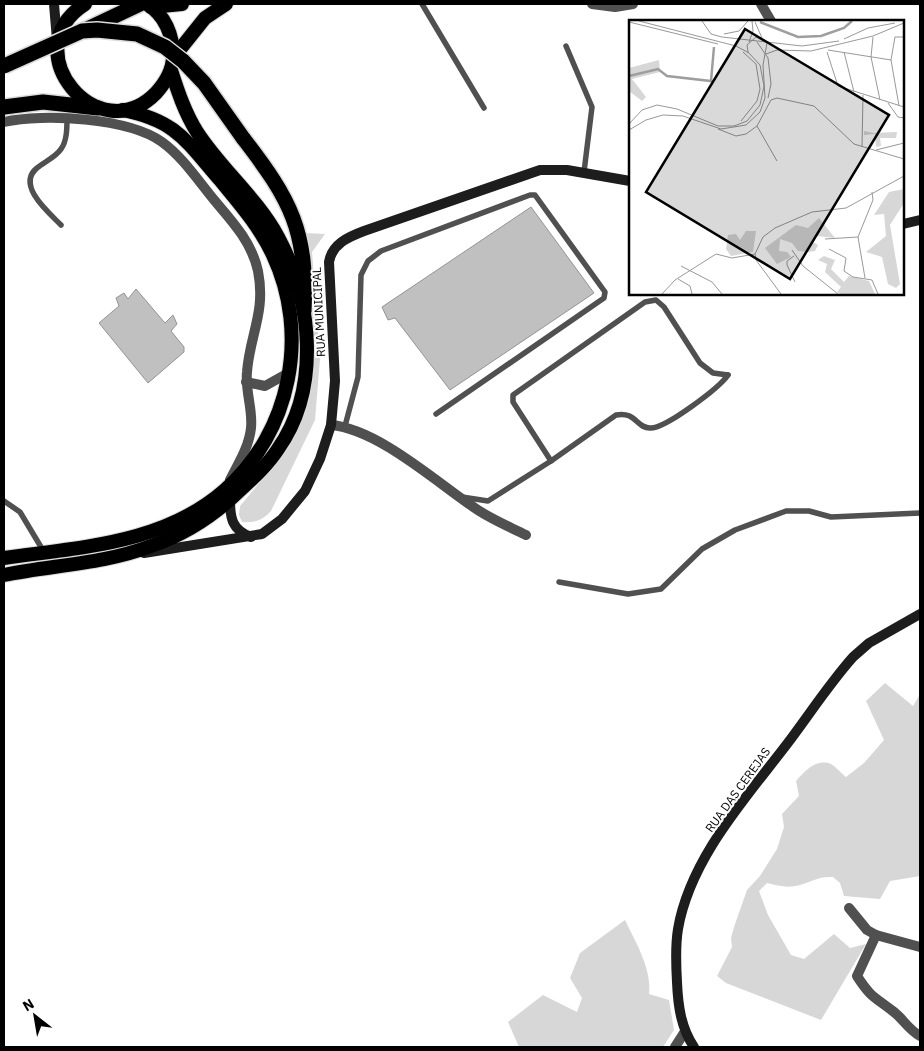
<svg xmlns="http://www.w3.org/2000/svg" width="924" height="1051" font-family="'IBM Plex Sans',sans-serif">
  <rect width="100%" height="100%" fill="#fff"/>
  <g fill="#d7d7d7">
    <path d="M305,233L325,234L312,252L320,359L315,420L271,511C263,520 255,523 242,522L239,515L240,506L277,462L303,414L313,360Z"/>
    <path d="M885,683L913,706L920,694V876L890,881L880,899L844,896L840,883L833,877C816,876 811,883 795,886C786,888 776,885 767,883L759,891L768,915L791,955L804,959L834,934L850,948L866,944L821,1020L726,983L717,976L732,947L731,938L734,927L747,890L760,876L777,849L784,827L782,814L799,796L796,781C804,772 816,758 831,764C835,766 842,774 846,777L864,763L884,740L866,701Z"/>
    <path d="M625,920C636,943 652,969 649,994L669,1000L674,1030L663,1047H519L508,1022L543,995L577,1012L582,998L570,978L580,953Z"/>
  </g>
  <g fill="#c0c0c0" stroke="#949494">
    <polygon points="531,207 594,293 450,390 395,318 388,320 382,307"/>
    <polygon points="136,289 165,323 173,315 177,324 171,331 184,347 184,352 148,383 99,323 119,306 116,298 124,293 128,299"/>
  </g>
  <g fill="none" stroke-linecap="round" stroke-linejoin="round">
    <defs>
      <g id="trunk">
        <path d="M85,4C13,50 98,152 156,93C165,83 173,70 173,56C173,35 165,15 147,4"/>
        <polyline points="151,7 182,4"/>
        <polyline points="173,58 205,18 226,4"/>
        <path d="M4,558C80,547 164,544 225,490C291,432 310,334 273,255C260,227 240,204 221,181C186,141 177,121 123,110"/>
        <path d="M4,575C53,565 104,564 151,546C183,535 213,516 237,493C252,479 267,466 278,449C321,388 312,300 278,237C257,198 221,169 197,132C185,113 178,92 171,70"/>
      </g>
      <g id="motorway">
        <polyline points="83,31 140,4"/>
        <polyline points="4,107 43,102 98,108"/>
        <path d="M243,138C291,200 308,232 304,311"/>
      </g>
    </defs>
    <use href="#trunk" stroke="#dbdbdb" stroke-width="16"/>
    <use href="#motorway" stroke="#dbdbdb" stroke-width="18"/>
    <g stroke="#505050" stroke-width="5.5">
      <polyline points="422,4 484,108"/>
      <polyline points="566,46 592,107 584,172"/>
      <path d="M61,225C48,212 16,185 37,168C44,162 56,157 61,149C67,141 67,128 67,118"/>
      <polyline points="345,426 358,377 361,275 368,261 381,251 530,195 535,195 605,292 604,298 436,414"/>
      <path d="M551,461L616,415C636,411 636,428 650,428C665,429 719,388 728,375"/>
      <polyline points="462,497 488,501 551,461 513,402 513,395 645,302 656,300 664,307 700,363 713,373 728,375"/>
      <polyline points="4,501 20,512 44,552"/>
      <polyline points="559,582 628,594 661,589 702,549 735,530 786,511 809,511 831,517 920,513"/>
    </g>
    <g stroke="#505050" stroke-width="10">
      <polyline points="592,4 615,7 633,4"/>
      <polyline points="761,4 771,21"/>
      <path d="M4,122C43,113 129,118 162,142C183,157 199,182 215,201C233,222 252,243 258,271C266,312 250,334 247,372C245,391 253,409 251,428C249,447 238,464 230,480"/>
      <polyline points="246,382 265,386 290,372"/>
      <path d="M331,425C377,429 434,480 472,506C488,518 508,526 526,535"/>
      <polyline points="849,908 867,930 876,935 920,947"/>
      <path d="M876,935L857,976C871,998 875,997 894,1012C904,1020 908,1029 920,1036"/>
      <polyline points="675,1047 684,1033"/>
    </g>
    <g stroke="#1d1d1d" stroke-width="10">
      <polyline points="54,4 57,40"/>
      <polyline points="903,224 920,220"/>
      <path d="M230,500C230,518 232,530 251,537"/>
      <path d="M144,553L262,534L282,519L305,491L320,459L331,425L335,381L329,262C332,244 348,237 364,231L540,170H567L630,181"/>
      <path d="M694,1047C681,1028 678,1006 677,982C676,965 675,947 678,929C690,859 745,799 787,744C809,715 829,684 853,657L869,643L920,614"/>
    </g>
    <use href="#trunk" stroke="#000" stroke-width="14"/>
    <use href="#motorway" stroke="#000" stroke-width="15"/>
    <defs>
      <polyline id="motorway-bridge" points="4,66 82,31 97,30 137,34 165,47 183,61 204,83 243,138"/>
    </defs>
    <use href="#motorway-bridge" stroke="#dbdbdb" stroke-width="18" stroke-linecap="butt"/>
    <use href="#motorway-bridge" stroke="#000" stroke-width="15"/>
  </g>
  <g text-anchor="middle" stroke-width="4" stroke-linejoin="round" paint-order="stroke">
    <g font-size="12" fill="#000" stroke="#fff">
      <text transform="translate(319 312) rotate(-93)" y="4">RUA MUNICIPAL</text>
      <text transform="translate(738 790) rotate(-54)" y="4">RUA DAS CEREJAS</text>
    </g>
  </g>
  <g transform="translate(629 20)">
    <rect width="275" height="275" fill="#fff"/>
    <path d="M30,40L31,52L3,59L17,77L13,81L0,71V48ZM235,111L245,113L268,112L267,118H251L252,126L247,127L246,114L235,115ZM275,169V183L261,205L271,264L267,268L259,264L253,237L237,232L257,216L255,194L245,195L260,172ZM190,198L206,218L188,216L184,222L189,225L186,231L179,232L169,231L163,223L151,219L150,231L158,232L162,237L148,244L136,228L167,205L179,208ZM117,211H127L124,232L102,236L97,229L99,215L107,214L111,220ZM195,236L206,240L202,249L215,262L220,256L240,261L246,274H212L208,272L212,267L196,252L198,244L189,240Z" fill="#d7d7d7"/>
    <path fill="none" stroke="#9e9e9e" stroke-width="2.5" d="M131,2L169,17L192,16L215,8L223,1M0,56L29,49L38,56L82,61L85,27"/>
    <path fill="none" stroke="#999" stroke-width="1" d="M10,1L107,26L120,33M73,1L82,14L93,17L173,26L210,21M0,2L89,24M126,2L133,18M95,14L110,11L119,1M244,17L242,37L251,80M215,19L239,8L266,3M120,22L124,11L123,1M128,22L139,38L142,64L139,78M199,30L262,40M198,32L209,66L275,87M215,32L225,72M137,34L148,30L182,31L244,16L275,3M259,83L269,97L275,98M270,86L262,40L266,17H275M112,101L128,81L131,69L127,44L114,32M0,104L13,90L28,85L48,89L89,106H105L118,101L131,85L135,66L131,45L119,32L118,25L127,17L138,23L134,45L136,78L131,92L117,105L92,109L54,96L34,95L17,100L0,110M128,106L148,141M89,109L107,116L117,114L128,106L142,80L148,78L185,86L225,124L275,139M233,127L234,75M247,130L275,123M229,217L244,180L243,172M229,217L236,258M196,219L229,217M200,229L217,238L215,251L224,257L243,260L249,274M163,230L174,246L209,274M165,236L158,241V245L166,262M52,246L83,262L93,274M49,259L61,266L63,274M33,274L46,260L87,234L103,238L126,234M152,274L127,240L126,234L134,217L146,208L183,192L217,188L275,156"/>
    <path fill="#000" fill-opacity="0.15" stroke="#000" stroke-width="2.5" d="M116,9L260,95L161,259L17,172Z"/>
    <rect width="275" height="275" fill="none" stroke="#000" stroke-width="2.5"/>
  </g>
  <rect width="924" height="1051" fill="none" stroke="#000000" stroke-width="10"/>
  <g transform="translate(35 1016) rotate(329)" stroke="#ffffff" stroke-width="4" paint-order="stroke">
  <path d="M0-4L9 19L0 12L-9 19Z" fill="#000000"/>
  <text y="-8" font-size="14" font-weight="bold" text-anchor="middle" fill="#000000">N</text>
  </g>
</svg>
